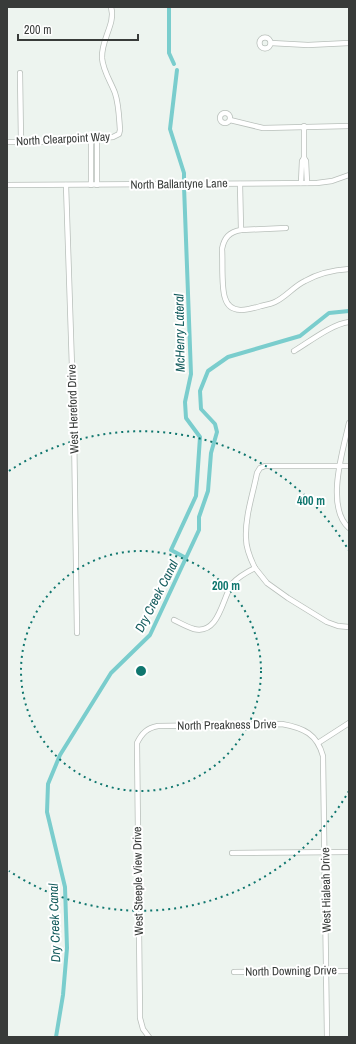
<svg xmlns="http://www.w3.org/2000/svg" width="356" height="1044" font-family="'Archivo Narrow',sans-serif">
  <rect width="100%" height="100%" fill="#edf4ef"/>
  <g fill="none" stroke-linecap="round" stroke-linejoin="round">
    <g stroke="#7acdcd" stroke-width="4">
      <polyline points="169,7 169,53 174,64"/>
      <polyline points="177,70 170,129 184,173 184,179"/>
      <polyline points="184,186 191,374 185,402 186,418 200,437 196,496 171,550 186,558"/>
      <polyline points="56,1037 63,995 67,948 65,887 47,812 48,784 60,755 111,673 150,635 199,530 199,517 208,491 211,453 217,432 215,424 201,409 200,391 208,371 228,357 300,336 329,313 349,311"/>
    </g>
    <defs>
      <g id="minor">
        <circle cx="265" cy="43" r="5.5"/>
        <polyline points="271,43 308,45 349,43"/>
        <polyline points="20,73 21,142"/>
        <circle cx="225" cy="118" r="5"/>
        <polyline points="230,120 263,128 349,126"/>
        <polyline points="304,126 304,158"/>
        <polyline points="97,138 97,185"/>
        <polyline points="91,139 91,185"/>
        <path d="M7,142H61L113,137L119,134L120,130C119,118 119,105 115,93C111,82 103,71 102,58C101,39 116,24 111,7"/>
        <polyline points="301,183 302,161 304,158 306,161 307,183"/>
        <polyline points="240,184 241,230"/>
        <polyline points="7,185 317,183 332,181 349,175"/>
        <polyline points="66,185 74,428 77,633"/>
        <path d="M286,228L241,230C229,232 224,238 222,249C223,261 221,287 225,298C230,315 248,310 261,306C265,305 271,304 275,302C286,297 294,286 305,281C319,273 334,270 349,269"/>
        <path d="M294,351C309,342 332,324 349,322"/>
        <path d="M349,423C343,450 325,507 349,528"/>
        <polyline points="255,568 267,583 288,598 327,622 338,626 349,627"/>
        <path d="M174,620C180,623 187,627 194,629C219,635 222,599 232,584C238,577 247,572 255,568C250,558 246,548 246,538C245,516 253,494 257,473L260,468L265,466H349"/>
        <polyline points="318,743 349,723"/>
        <polyline points="232,853 349,852"/>
        <polyline points="234,972 349,971"/>
        <path d="M149,1037L143,1029L140,1018L137,743C142,733 147,728 158,726L282,724C304,728 317,734 323,756L327,1037"/>
      </g>
    </defs>
    <use href="#minor" stroke="#b8bfba" stroke-width="6"/>
    <use href="#minor" stroke="#fff" stroke-width="4.5"/>
  </g>
  <g fill="none" stroke="#0f766e" stroke-width="2" stroke-dasharray="2 4">
    <circle cx="141" cy="671" r="120"/>
    <path d="M349 791A240 240 0 0 1 9 871M9 471A240 240 0 0 1 349 551"/>
  </g>
  <g text-anchor="middle" stroke-width="4" stroke-linejoin="round" paint-order="stroke">
    <g font-size="12" fill="#383b39" stroke="#fff">
      <text transform="translate(63 139) rotate(-3)" y="4">North Clearpoint Way</text>
      <text transform="translate(179 184) rotate(-1)" y="4">North Ballantyne Lane</text>
      <text transform="translate(73 409) rotate(-92)" y="4">West Hereford Drive</text>
      <text transform="translate(227 725) rotate(-1)" y="4">North Preakness Drive</text>
      <text transform="translate(138 881) rotate(-91)" y="4">West Steeple View Drive</text>
      <text transform="translate(326 890) rotate(-91)" y="4">West Hialeah Drive</text>
      <text transform="translate(291 971) rotate(-1)" y="4">North Downing Drive</text>
    </g>
    <g font-size="13" font-style="italic" fill="#135b5c" stroke="#fff">
      <text transform="translate(179 333) rotate(-91)" y="5">McHenry Lateral</text>
      <text transform="translate(156 596) rotate(-63)" y="5">Dry Creek Canal</text>
      <text transform="translate(54 923) rotate(-92)" y="5">Dry Creek Canal</text>
    </g>
  </g>
  <circle cx="141" cy="671" r="6" fill="#0f766e" stroke="#fff" stroke-width="2"/>
  <g font-size="12" text-anchor="middle" font-weight="bold" fill="#0f766e" stroke="#fff" stroke-width="4" stroke-linejoin="round" paint-order="stroke">
    <text x="311" y="505">400 m</text>
    <text x="226" y="590">200 m</text>
  </g>
  <rect width="356" height="1044" fill="none" stroke="#383b39" stroke-width="16"/>
  <path d="M18 34v6h120v-6" fill="none" stroke="#383b39" stroke-width="2"/>
  <text x="24" y="34" font-size="12" fill="#383b39" stroke="#ffffff" stroke-width="3" paint-order="stroke">200 m</text>
</svg>
